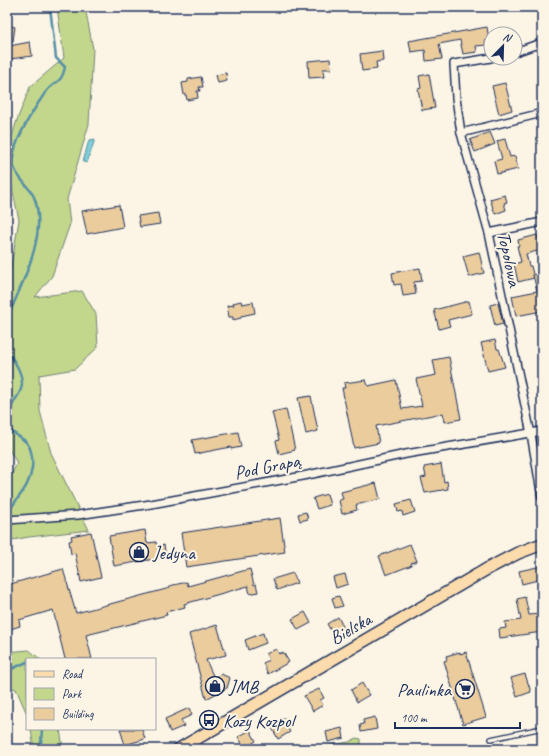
<svg xmlns="http://www.w3.org/2000/svg" width="549" height="756" font-family="Caveat,sans-serif">
  <rect width="100%" height="100%" fill="#fcf5e5"/>
  <filter id="ink" filterUnits="userSpaceOnUse"><feTurbulence type="fractalNoise" baseFrequency=".025" numOctaves="2"/><feDisplacementMap in="SourceGraphic" scale="8" xChannelSelector="R" yChannelSelector="G"/><feConvolveMatrix kernelMatrix="1 2 1 2 8 2 1 2 1" color-interpolation-filters="sRGB"/></filter>
  <g filter="url(#ink)">
    <g fill="#c3d78c" stroke="#6f8375">
      <polygon points="57,7 85,7 93,49 89,124 67,199 70,224 52,276 35,297 82,291 96,314 98,347 75,369 39,375 40,411 51,453 89,530 29,537 7,541 7,484 17,463 7,446 7,284 9,279 19,220 7,164 7,152 17,120 30,87 64,58"/>
      <polygon points="29,650 40,659 27,659 27,714 16,689 7,687 7,652"/>
      <polygon points="31,729 60,729 63,749 34,749"/>
      <polygon points="356,738 361,739 361,746 363,749 304,749 305,743 314,748 349,742"/>
    </g>
    <polygon fill="#7fd0d8" stroke="#5790a7" points="95,139 87,163 83,162 89,140"/>
    <g fill="none" stroke-linecap="round" stroke-linejoin="round">
      <g stroke="#5790a7" stroke-width="2.5">
        <path d="M7,319C21,285 49,234 34,197C29,185 11,174 13,158C15,138 34,109 45,93C54,80 61,86 65,67L56,58L50,7"/>
        <path d="M7,351C14,360 25,377 21,389C20,393 17,397 15,400C12,406 8,413 8,420C7,433 19,435 26,442C32,448 33,461 32,468C29,491 15,497 7,516"/>
        <polyline points="7,671 27,662"/>
        <polyline points="42,749 41,743 42,729"/>
      </g>
    </g>
    <g fill="#ebcc9d" stroke="#1b2f5e">
      <polygon points="7,25 15,27 13,41 7,40"/>
      <polygon points="487,27 489,40 485,41 486,45 476,46 477,52 463,54 460,40 439,44 442,59 426,61 425,50 411,52 409,41"/>
      <polygon points="30,42 32,56 10,59 9,46"/>
      <polygon points="382,51 383,61 376,62 377,69 362,71 360,54"/>
      <polygon points="330,59 331,69 323,69 324,77 309,78 308,61"/>
      <polygon points="226,73 227,81 218,83 216,75"/>
      <polygon points="429,74 435,108 422,110 418,89 421,88 419,76"/>
      <polygon points="201,77 203,87 199,87 200,91 197,91 198,98 187,100 186,95 184,95 182,83 188,82 188,79"/>
      <polygon points="505,83 512,110 499,114 492,86"/>
      <polygon points="490,132 495,144 475,152 470,140"/>
      <polygon points="505,139 510,157 515,156 518,169 497,174 494,161 502,159 497,141"/>
      <polygon points="505,195 507,202 504,203 506,210 495,214 490,199"/>
      <polygon points="119,205 123,227 87,234 82,211"/>
      <polygon points="158,213 160,224 140,227 138,216"/>
      <polygon points="537,235 541,250 526,254 529,266 531,266 534,278 518,282 514,264 521,262 517,246 519,246 518,240"/>
      <polygon points="479,252 484,273 469,277 463,256"/>
      <polygon points="420,268 422,281 414,282 416,294 403,296 401,284 394,285 392,273"/>
      <polygon points="542,273 542,311 516,316 512,296 537,291 533,275"/>
      <polygon points="241,301 242,304 253,302 255,313 241,316 241,318 233,320 233,317 229,317 227,306 234,305 233,303"/>
      <polygon points="469,301 472,314 448,320 450,326 439,329 434,310"/>
      <polygon points="498,303 503,324 495,326 490,305"/>
      <polygon points="495,340 497,349 499,349 505,367 488,371 481,343"/>
      <polygon points="449,357 461,419 445,422 443,413 376,426 379,443 354,448 342,388 345,388 344,383 366,380 368,386 396,380 402,409 422,406 416,379 436,375 433,360"/>
      <polygon points="311,396 318,431 306,434 298,398"/>
      <polygon points="286,409 295,450 279,454 276,441 279,440 272,412"/>
      <polygon points="238,432 241,447 231,449 231,447 195,454 192,440"/>
      <polygon points="441,464 444,482 447,481 448,489 425,493 421,478 426,477 424,467"/>
      <polygon points="376,483 380,499 356,505 357,510 342,514 339,500 343,499 341,492"/>
      <polygon points="327,494 330,505 317,509 313,498"/>
      <polygon points="411,500 415,512 403,516 402,511 398,512 396,504"/>
      <polygon points="306,512 308,519 300,521 298,514"/>
      <polygon points="280,518 285,552 186,567 181,533"/>
      <polygon points="145,530 147,543 156,542 157,547 164,545 166,557 114,566 109,536"/>
      <polygon points="91,532 101,577 81,582 75,553 71,554 69,541 72,540 71,536"/>
      <polygon points="410,544 417,561 411,563 412,565 386,575 379,556"/>
      <polygon points="542,566 542,579 522,584 519,571"/>
      <polygon points="63,569 76,613 170,588 169,586 187,582 188,586 250,569 254,585 256,584 258,592 250,594 248,586 184,604 185,607 166,612 167,615 86,635 92,659 65,659 53,610 19,620 20,626 7,630 7,585"/>
      <polygon points="293,573 297,583 277,590 273,579"/>
      <polygon points="345,574 348,584 336,588 333,577"/>
      <polygon points="339,596 343,606 335,608 332,598"/>
      <polygon points="525,597 529,615 541,614 542,632 500,638 499,629 506,628 505,622 521,620 517,599"/>
      <polygon points="305,612 311,623 298,630 292,619"/>
      <polygon points="338,617 344,628 333,634 327,624"/>
      <polygon points="217,625 226,655 206,660 214,678 221,674 230,678 227,688 206,699 189,634"/>
      <polygon points="263,633 266,643 248,650 245,640"/>
      <polygon points="276,649 279,654 283,652 289,662 268,674 263,663 269,660 266,654"/>
      <polygon points="460,652 460,654 466,652 486,717 463,724 444,661 447,660 446,656"/>
      <polygon points="525,674 531,692 517,697 511,678"/>
      <polygon points="362,683 369,695 357,702 351,690"/>
      <polygon points="319,689 324,698 320,700 323,705 313,711 304,696"/>
      <polygon points="189,708 192,715 181,720 184,726 170,732 165,719"/>
      <polygon points="375,717 377,729 361,732 360,725 364,724 363,720"/>
      <polygon points="285,718 288,724 286,725 290,732 278,739 271,726"/>
      <polygon points="342,728 344,738 328,742 326,732"/>
      <polygon points="120,729 142,729 145,739 125,745"/>
      <polygon points="250,730 256,741 245,748 238,737"/>
    </g>
    <g fill="none" stroke-linecap="round" stroke-linejoin="round">
      <defs>
        <polyline id="service" points="491,739 542,728"/>
        <g id="minor">
          <polyline points="515,52 541,43"/>
          <polyline points="491,58 454,64 456,98 461,133 489,233 531,434 542,498"/>
          <polyline points="461,133 542,113"/>
          <polyline points="489,233 542,222"/>
          <polyline points="7,520 78,515 151,504 303,476 406,454 542,431"/>
        </g>
        <polyline id="primary" points="179,749 487,569 518,553 542,544"/>
      </defs>
      <use href="#service" stroke="#1b2f5e" stroke-width="6"/>
      <use href="#minor" stroke="#1b2f5e" stroke-width="10"/>
      <use href="#primary" stroke="#1b2f5e" stroke-width="14"/>
      <use href="#service" stroke="#fcf5e5" stroke-width="3.5"/>
      <use href="#minor" stroke="#fcf5e5" stroke-width="7"/>
      <use href="#primary" stroke="#fcdcac" stroke-width="11"/>
    </g>
  </g>
  <defs>
    <symbol id="shop-ring" viewBox="-11 -11 22 22"><circle r="9.5" fill="#fcf5e5" stroke="#1b2f5e" stroke-width="1.5"/><path d="M-5-2.5h2.3a2.7 3.5 0 0 1 5.4 0H5L5.5 6h-11ZM-1.5-2.5h3a1.5 2.3 0 0 0-3 0Z" fill="#1b2f5e"/></symbol>
    <symbol id="supermarket-ring" viewBox="-11 -11 22 22"><circle r="9.5" fill="#fcf5e5" stroke="#1b2f5e" stroke-width="1.5"/><path d="M-6-5.5h2.5l.6 2H6L4.5 2H-2.5L-4.4-4H-6ZM-1.5 3.2a1.3 1.3 0 1 0 .1 0ZM3 3.2a1.3 1.3 0 1 0 .1 0Z" fill="#1b2f5e"/></symbol>
    <symbol id="bus-ring" viewBox="-11 -11 22 22"><circle r="9.5" fill="#fcf5e5" stroke="#1b2f5e" stroke-width="1.5"/><path d="M-5-6H5V4H4V6H2V4H-2V6H-4V4H-5ZM-3.5-4V0h7V-4ZM-3.5 1.2v1.5H-2V1.2ZM2 1.2v1.5H3.5V1.2Z" fill="#1b2f5e"/></symbol>
  </defs>
  <g fill-rule="evenodd">
    <use href="#shop-ring" x="128" y="541" width="22" height="22"/>
    <use href="#shop-ring" x="204" y="675" width="22" height="22"/>
    <use href="#supermarket-ring" x="454" y="678" width="22" height="22"/>
    <use href="#bus-ring" x="198" y="709" width="22" height="22"/>
  </g>
  <g text-anchor="middle" stroke-width="4" stroke-linejoin="round" paint-order="stroke">
    <g font-size="19" fill="#1b2f5e" stroke="#fcf5e5">
      <text transform="translate(510 259) rotate(78)" y="7">Topolowa</text>
      <text transform="translate(267 466) rotate(-11)" y="7">Pod Grapą</text>
      <text transform="translate(350 628) rotate(-30)" y="7">Bielska</text>
    </g>
    <g font-size="19" fill="#1b2f5e" stroke="#fcf5e5" text-anchor="start">
      <text x="153" y="559">Jedyna</text>
      <text x="229" y="693">JMB</text>
      <text x="451" y="696" text-anchor="end">Paulinka</text>
      <text x="223" y="727">Kozy Kozpol</text>
    </g>
  </g>
  <rect width="549" height="756" fill="none" stroke="#fcf5e5" stroke-width="24"/>
  <rect x="12" y="12" width="525" height="732" fill="none" stroke="#1b2f5e" stroke-width="1.5" filter="url(#ink)"/>
  <rect x="26" y="658" width="130" height="72" fill="#fcf5e5" stroke="#a2a6af"/>
  <rect x="34" y="671" width="20" height="6" fill="#fcdcac" stroke="#a2a6af"/>
  <text x="62" y="678" font-size="12" fill="#1b2f5e">Road</text>
  <rect x="34" y="688" width="20" height="12" fill="#c3d78c" stroke="#a2a6af"/>
  <text x="62" y="698" font-size="12" fill="#1b2f5e">Park</text>
  <rect x="34" y="708" width="20" height="12" fill="#ebcc9d" stroke="#a2a6af"/>
  <text x="62" y="718" font-size="12" fill="#1b2f5e">Building</text>
  <g transform="translate(503 46) rotate(23)"><circle r="19" fill="#fcf5e5" stroke="#a2a6af"/>
  <path d="M0-3L7 15L0 10L-7 15Z" fill="#1b2f5e"/>
  <text y="-6" font-size="11" font-weight="bold" text-anchor="middle" fill="#1b2f5e">N</text>
  </g>
  <path d="M395 722v6h125v-6" fill="none" stroke="#1b2f5e" stroke-width="2"/>
  <text x="401" y="722" font-size="12" fill="#1b2f5e" stroke="#fcf5e5" stroke-width="3" paint-order="stroke">100 m</text>
</svg>
